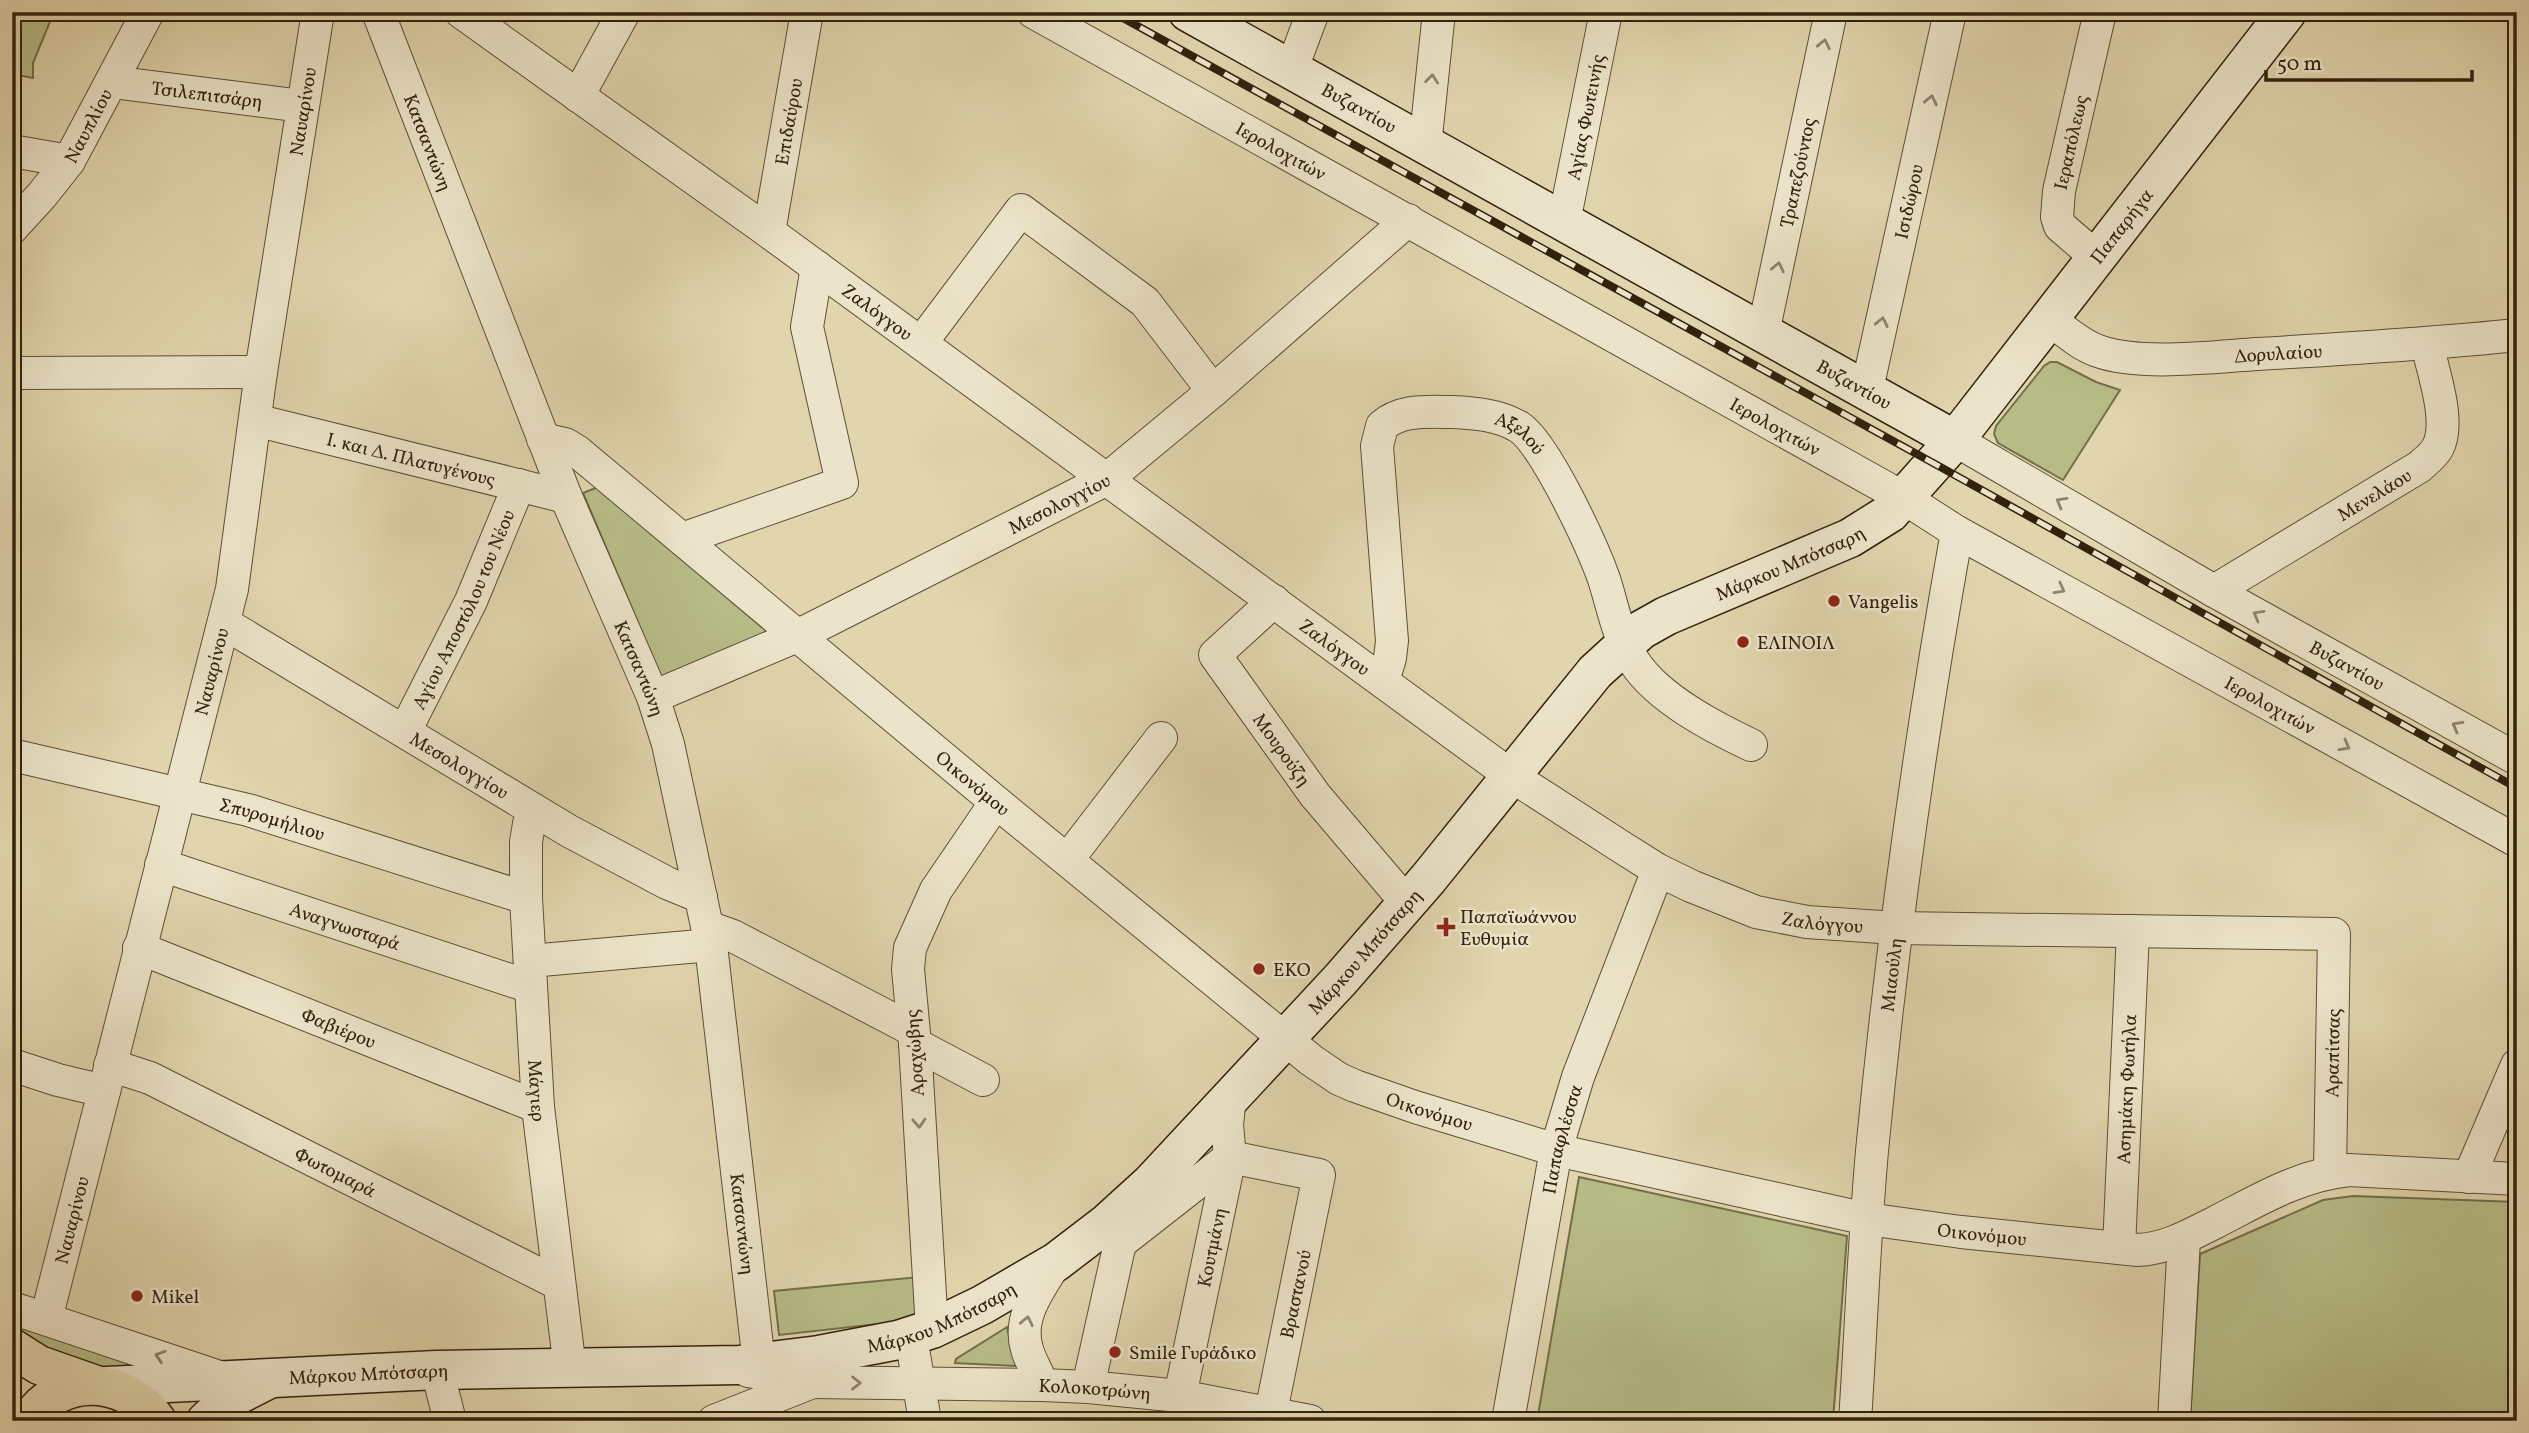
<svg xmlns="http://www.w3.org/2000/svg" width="2529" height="1433" font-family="Vollkorn,serif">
  <rect width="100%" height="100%" fill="#e1d5ad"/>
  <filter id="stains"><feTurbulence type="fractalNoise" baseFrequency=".00286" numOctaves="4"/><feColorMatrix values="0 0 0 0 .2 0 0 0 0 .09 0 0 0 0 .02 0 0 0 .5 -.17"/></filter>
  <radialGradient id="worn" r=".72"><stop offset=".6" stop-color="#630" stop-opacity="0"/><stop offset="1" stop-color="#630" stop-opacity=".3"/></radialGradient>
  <g fill="#b7bc87" stroke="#746f4a" stroke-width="2">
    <polygon points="12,12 54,12 33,63 33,78 12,74"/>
    <polygon points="2050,362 2057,362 2096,382 2120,390 2063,480 1998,443 1994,434 1996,426 2044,366"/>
    <polygon points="598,487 769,633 662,679 583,493"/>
    <polygon points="1579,1177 1847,1236 1833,1421 1537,1421"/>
    <polygon points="2353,1196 2517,1202 2517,1403 2514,1421 2190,1421 2200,1254 2323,1200"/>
    <polygon points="919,1277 922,1313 896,1322 779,1335 774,1291"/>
    <path d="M12,1324L166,1371C111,1373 55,1361 12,1324Z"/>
    <polygon points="1007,1327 1016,1366 955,1363 956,1359"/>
  </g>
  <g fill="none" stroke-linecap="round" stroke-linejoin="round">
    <defs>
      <g id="street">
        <path id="s1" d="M378,12L566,497L653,697L668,744L711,945L759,1363"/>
        <path id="s2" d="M461,12L769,232L1510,775L1623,848L1658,870L1691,886L1756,912L1807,922L1896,928L2334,934L2330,1172"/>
        <path id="s3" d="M1033,12L1904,498L1957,532L2517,841"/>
        <polyline points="1291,71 1313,12"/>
        <path id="s4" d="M112,82L302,106"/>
        <polyline points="578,96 624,12"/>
        <polyline points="1425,146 1439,12"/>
        <polyline points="12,151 69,161"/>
        <path id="s5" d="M1564,222L1606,12"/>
        <path id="s6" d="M12,228L42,195L69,161L148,12"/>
        <path id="s7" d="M769,232L807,12"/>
        <path id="s8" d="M2096,257L2060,226L2057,217L2059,191L2100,12"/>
        <path id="s9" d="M2049,319C2064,330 2080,345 2098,351C2139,366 2212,357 2257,354C2344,349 2430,344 2517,335"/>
        <path id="s10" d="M1763,333L1831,12"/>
        <polyline points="921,343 1021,210 1145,302 1213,391"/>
        <polyline points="12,373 261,372"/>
        <path id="s11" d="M1867,389L1950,12"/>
        <path id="s12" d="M255,420L566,497"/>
        <path id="s13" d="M543,439L565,444L578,452L996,802L1311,1060L1339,1079L1355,1086L1415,1107L1556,1150L1867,1219L1961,1232L2138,1250C2165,1249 2190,1235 2214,1223C2257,1201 2299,1175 2349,1170L2517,1179"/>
        <path id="s14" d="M1955,440L2214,591L2517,759"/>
        <polyline points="682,539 842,483 807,327 817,267"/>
        <path id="s15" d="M2214,591L2419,467C2426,461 2434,455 2438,447C2451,421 2433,372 2427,344"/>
        <path id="s16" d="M1274,601L1215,655L1315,795L1406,902"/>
        <path id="s17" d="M224,623L569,831L667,883L701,897"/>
        <path id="s18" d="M1383,681L1390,658L1392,641L1377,446L1382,426C1401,409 1427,412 1452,412C1475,413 1499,415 1519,427C1545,443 1593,548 1604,579C1613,607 1618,638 1635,663C1659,699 1713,727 1751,745"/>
        <path id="s19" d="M653,697L797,636L1107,479L1213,391L1408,220"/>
        <path id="s20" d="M405,731L471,601L519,485"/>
        <path id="s21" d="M12,755L248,810L526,898"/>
        <path id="s22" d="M534,810L529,824L526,842V898L538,1107L570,1369"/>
        <polyline points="1068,859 1161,738"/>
        <path id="s23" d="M161,865L531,987"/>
        <polyline points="708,927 733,936 913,1030"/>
        <path id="s24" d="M139,948L538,1107"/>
        <polyline points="530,961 711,945"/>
        <polyline points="915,1044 983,1080"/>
        <polyline points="12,1065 58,1080 104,1091"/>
        <path id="s25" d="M110,1065L150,1078L559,1284"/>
        <polyline points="2469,1177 2517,1065"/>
        <path id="s26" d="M2119,1248L2133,931"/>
        <polyline points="12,1308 219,1377"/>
        <path id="s27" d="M46,1319L232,589L261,372L318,12"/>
        <polyline points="932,1329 915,1044 908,969 910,948 936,890 996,802"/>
        <polyline points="911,1337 925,1421"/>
        <polyline points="437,1370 450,1421"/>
        <path id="s28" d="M748,1371L811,1382L1042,1385L1088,1387L1180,1396L1310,1421"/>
        <path d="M1042,1385C1038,1372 1030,1361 1027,1349C1017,1317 1040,1288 1056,1262"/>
        <polyline points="1088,1387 1120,1243 1230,1157 1319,1175 1271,1412"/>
        <path id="s29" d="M1180,1396L1230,1157L1227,1125L1230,1097"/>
        <polyline points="714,1421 810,1383"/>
        <path id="s30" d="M1508,1421L1556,1150L1578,1077L1658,870"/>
        <path id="s31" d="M1855,1421C1861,1331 1864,1241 1872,1151C1892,944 1920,737 1957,532"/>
        <polyline points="2174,1421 2184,1239"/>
      </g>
      <g id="secondary">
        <path id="s32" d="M1188,12L1955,440"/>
        <path id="s33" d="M107,1386L437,1370L739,1365L819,1355L898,1340L932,1329L982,1305L1056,1262L1107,1223L1151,1183L1340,980L1428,879L1595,672L1641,630L1666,616L1850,538L1890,513L1955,440L2287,12"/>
        <polyline points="206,1421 230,1399 267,1380"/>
      </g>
      <g id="primary">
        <polyline points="12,1348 39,1365 96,1385"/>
        <path d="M29,1421C59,1372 127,1376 157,1421"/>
      </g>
    </defs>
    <use href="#street" stroke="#5e4f35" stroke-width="34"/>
    <use href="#secondary" stroke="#32220d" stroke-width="41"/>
    <use href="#primary" stroke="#32220d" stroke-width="41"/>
    <use href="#street" stroke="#ece4ca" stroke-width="32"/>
    <use href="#secondary" stroke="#ece4ca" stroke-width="38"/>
    <use href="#primary" stroke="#e1d5ad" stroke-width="38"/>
    <defs>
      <polyline id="rail" points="1112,12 1935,464 2517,788"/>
    </defs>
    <use href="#rail" stroke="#32220d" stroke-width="8"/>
    <use href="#rail" stroke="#ece4ca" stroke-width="5" stroke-dasharray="16" stroke-linecap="butt"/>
  </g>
  <defs><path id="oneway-chevron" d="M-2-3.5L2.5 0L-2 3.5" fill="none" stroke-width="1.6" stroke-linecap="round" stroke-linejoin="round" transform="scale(1.75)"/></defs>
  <g stroke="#8f836c">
    <use href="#oneway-chevron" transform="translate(1824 44) rotate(-78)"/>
    <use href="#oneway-chevron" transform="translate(1432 79) rotate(-84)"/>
    <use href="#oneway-chevron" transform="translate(1931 100) rotate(-78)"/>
    <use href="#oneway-chevron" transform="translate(1778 267) rotate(-78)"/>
    <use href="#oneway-chevron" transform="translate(1882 322) rotate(-78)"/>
    <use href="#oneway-chevron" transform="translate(2061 502) rotate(-150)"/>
    <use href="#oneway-chevron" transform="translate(2060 589) rotate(29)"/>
    <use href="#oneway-chevron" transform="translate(2258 615) rotate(-151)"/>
    <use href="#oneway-chevron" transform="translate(2457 726) rotate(-151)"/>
    <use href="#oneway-chevron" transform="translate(2345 746) rotate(29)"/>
    <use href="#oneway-chevron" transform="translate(919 1123) rotate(87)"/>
    <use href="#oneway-chevron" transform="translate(1027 1321) rotate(-78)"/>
    <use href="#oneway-chevron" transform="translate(160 1356) rotate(-162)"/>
    <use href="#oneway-chevron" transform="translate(856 1383)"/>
  </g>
  <g fill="#8f2418" stroke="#ece4ca" stroke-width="2.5">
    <circle cx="1834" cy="601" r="7"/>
    <circle cx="1743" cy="642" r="7"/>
    <path d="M1442.5 916.5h7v7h7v7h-7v7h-7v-7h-7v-7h7z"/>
    <circle cx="1259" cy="969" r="7"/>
    <circle cx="137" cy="1296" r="7"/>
    <circle cx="1115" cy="1352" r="7"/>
  </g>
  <g text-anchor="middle" stroke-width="5" stroke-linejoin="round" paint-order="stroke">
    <g font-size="19" fill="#32220d" stroke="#ece4ca">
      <text dy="7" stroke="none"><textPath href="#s4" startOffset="96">Τσιλεπιτσάρη</textPath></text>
      <text dy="7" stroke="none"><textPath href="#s32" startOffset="196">Βυζαντίου</textPath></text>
      <text dy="7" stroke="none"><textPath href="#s27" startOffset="1236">Ναυαρίνου</textPath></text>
      <text dy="7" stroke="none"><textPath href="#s5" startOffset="107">Αγίας Φωτεινής</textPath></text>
      <text dy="7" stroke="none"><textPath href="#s7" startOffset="112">Επιδαύρου</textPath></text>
      <text dy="7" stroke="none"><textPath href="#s6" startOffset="128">Ναυπλίου</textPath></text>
      <text dy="7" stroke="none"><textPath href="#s8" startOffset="133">Ιεραπόλεως</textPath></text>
      <text dy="7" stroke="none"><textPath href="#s1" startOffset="140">Κατσαντώνη</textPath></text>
      <text dy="7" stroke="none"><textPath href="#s3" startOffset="284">Ιερολοχιτών</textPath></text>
      <text dy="7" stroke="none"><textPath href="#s10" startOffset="164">Τραπεζούντος</textPath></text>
      <text dy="7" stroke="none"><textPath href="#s11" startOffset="192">Ισιδώρου</textPath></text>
      <text dy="7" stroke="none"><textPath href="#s33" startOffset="2478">Παπαρήγα</textPath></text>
      <text dy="7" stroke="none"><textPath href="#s2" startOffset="513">Ζαλόγγου</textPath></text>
      <text dy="7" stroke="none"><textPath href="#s9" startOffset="240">Δορυλαίου</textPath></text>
      <text dy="7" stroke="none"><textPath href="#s32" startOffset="763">Βυζαντίου</textPath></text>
      <text dy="7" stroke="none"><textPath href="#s3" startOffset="850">Ιερολοχιτών</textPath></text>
      <text dy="7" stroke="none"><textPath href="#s18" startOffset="404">Αξελού</textPath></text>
      <text dy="7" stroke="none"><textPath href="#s12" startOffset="161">Ι. και Δ. Πλατυγένους</textPath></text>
      <text dy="7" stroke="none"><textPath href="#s15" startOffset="187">Μενελάου</textPath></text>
      <text dy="7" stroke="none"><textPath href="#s19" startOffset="450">Μεσολογγίου</textPath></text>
      <text dy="7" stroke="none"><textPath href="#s33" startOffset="1997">Μάρκου Μπότσαρη</textPath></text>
      <text dy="7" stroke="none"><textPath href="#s20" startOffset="135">Αγίου Αποστόλου του Νέου</textPath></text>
      <text dy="7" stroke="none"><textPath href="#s2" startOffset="1080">Ζαλόγγου</textPath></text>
      <text dy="7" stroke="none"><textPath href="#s14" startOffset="452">Βυζαντίου</textPath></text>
      <text dy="7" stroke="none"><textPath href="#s1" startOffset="707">Κατσαντώνη</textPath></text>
      <text dy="7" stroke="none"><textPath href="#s27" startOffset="668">Ναυαρίνου</textPath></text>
      <text dy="7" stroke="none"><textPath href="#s3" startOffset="1418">Ιερολοχιτών</textPath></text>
      <text dy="7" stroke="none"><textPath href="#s16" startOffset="196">Μουρούζη</textPath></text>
      <text dy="7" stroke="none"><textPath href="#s17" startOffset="275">Μεσολογγίου</textPath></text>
      <text dy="7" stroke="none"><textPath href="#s13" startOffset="553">Οικονόμου</textPath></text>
      <text dy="7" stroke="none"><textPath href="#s21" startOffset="268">Σπυρομήλιου</textPath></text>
      <text dy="7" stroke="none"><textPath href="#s2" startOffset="1647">Ζαλόγγου</textPath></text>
      <text dy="7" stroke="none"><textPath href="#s23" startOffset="194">Αναγνωσταρά</textPath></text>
      <text dy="7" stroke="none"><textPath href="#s33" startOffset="1409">Μάρκου Μπότσαρη</textPath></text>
      <text dy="7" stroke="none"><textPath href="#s31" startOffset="448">Μιαούλη</textPath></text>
      <text dy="7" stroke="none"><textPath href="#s24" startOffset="215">Φαβιέρου</textPath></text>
      <text transform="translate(914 1053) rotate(-94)" y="7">Αραχώβης</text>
      <text transform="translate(2332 1053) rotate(-89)" y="7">Αραπίτσας</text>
      <text dy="7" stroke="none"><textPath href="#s22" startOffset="282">Μάγιερ</textPath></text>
      <text dy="7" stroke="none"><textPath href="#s26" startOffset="159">Ασημάκη Φωτήλα</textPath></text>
      <text dy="7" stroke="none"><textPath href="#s13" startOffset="1120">Οικονόμου</textPath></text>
      <text dy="7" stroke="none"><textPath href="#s30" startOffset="287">Παπαφλέσσα</textPath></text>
      <text dy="7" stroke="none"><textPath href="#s25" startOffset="250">Φωτομαρά</textPath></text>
      <text dy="7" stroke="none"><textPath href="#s27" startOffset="102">Ναυαρίνου</textPath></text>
      <text dy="7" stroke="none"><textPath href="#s1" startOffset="1274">Κατσαντώνη</textPath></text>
      <text dy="7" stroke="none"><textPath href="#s13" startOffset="1687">Οικονόμου</textPath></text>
      <text dy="7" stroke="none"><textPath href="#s29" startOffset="152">Κουτμάνη</textPath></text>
      <text transform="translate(1295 1294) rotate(-78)" y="7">Βραστανού</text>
      <text dy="7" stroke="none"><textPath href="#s33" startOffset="842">Μάρκου Μπότσαρη</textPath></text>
      <text dy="7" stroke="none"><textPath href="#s33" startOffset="262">Μάρκου Μπότσαρη</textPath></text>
      <text dy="7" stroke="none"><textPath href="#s28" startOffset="348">Κολοκοτρώνη</textPath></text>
    </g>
    <g font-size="19" fill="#32220d" stroke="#ece4ca" text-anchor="start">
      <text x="1848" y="608">Vangelis</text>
      <text x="1757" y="649">ΕΛΙΝΟΙΛ</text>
      <text x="1460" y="923">Παπαϊωάννου<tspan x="1460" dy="22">Ευθυμία</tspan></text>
      <text x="1273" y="976">EKO</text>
      <text x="151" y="1303">Mikel</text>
      <text x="1129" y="1359">Smile Γυράδικο</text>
    </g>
  </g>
  <rect width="2529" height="1433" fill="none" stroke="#e1d5ad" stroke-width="42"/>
  <rect x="14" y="14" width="2501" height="1405" fill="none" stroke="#32220d" stroke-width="3.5"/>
  <rect x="21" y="21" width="2487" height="1391" fill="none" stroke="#32220d" stroke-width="2"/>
  <path d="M2266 70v10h206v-10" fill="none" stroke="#32220d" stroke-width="3.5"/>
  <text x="2277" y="70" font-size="21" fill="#32220d" stroke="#ece4ca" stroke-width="5" paint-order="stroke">50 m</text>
  <rect width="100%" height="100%" filter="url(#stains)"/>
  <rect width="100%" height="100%" fill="url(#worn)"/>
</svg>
